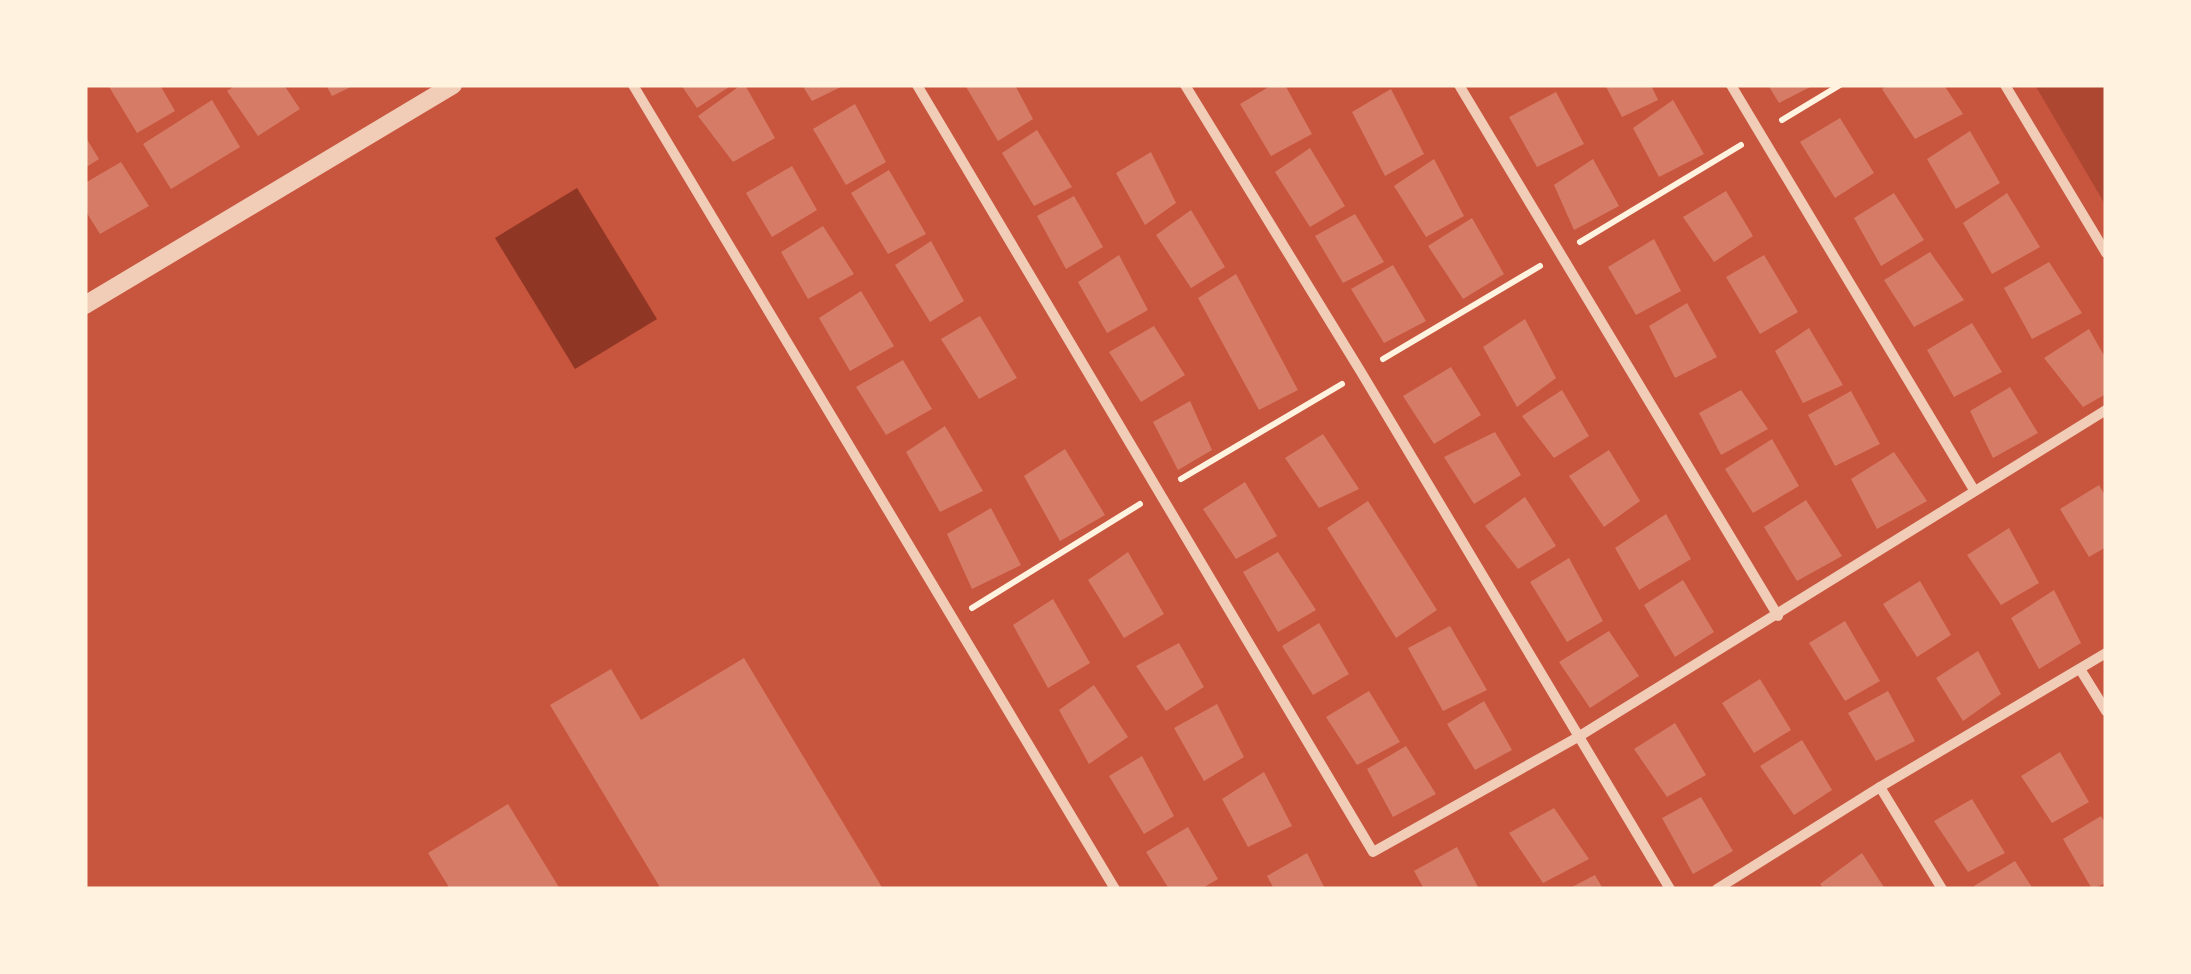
<svg xmlns="http://www.w3.org/2000/svg" width="2191" height="974" font-family="'Libre Baskerville',serif">
  <rect width="100%" height="100%" fill="#c8553d"/>
  <polygon fill="#ae4732" points="2035,85 2106,85 2106,206"/>
  <polygon fill="#8f3625" points="577,188 657,319 575,369 495,238"/>
  <g fill="#d67c66">
    <polygon points="108,85 160,85 175,111 137,133"/>
    <polygon points="236,85 284,85 300,109 258,136 227,91"/>
    <polygon points="326,85 355,85 332,96"/>
    <polygon points="681,85 732,85 697,108"/>
    <polygon points="741,85 745,85 775,138 733,162 698,116"/>
    <polygon points="802,85 845,85 812,101"/>
    <polygon points="965,85 1015,85 1033,119 998,141"/>
    <polygon points="1272,85 1285,85 1312,134 1271,156 1240,104"/>
    <polygon points="1605,85 1651,85 1658,100 1622,117"/>
    <polygon points="1768,85 1814,85 1779,103"/>
    <polygon points="1888,85 1944,85 1963,114 1915,139 1882,89"/>
    <polygon points="1391,89 1424,154 1385,176 1352,112"/>
    <polygon points="1556,92 1584,144 1537,167 1509,117"/>
    <polygon points="212,100 240,147 171,189 143,144"/>
    <polygon points="1673,100 1704,154 1659,177 1633,128"/>
    <polygon points="855,104 886,162 846,185 813,129"/>
    <polygon points="1840,118 1874,173 1835,198 1800,142"/>
    <polygon points="1037,130 1072,187 1034,206 1002,153"/>
    <polygon points="1970,131 2000,183 1956,209 1927,159"/>
    <polygon points="85,136 99,159 85,168"/>
    <polygon points="1310,148 1345,206 1310,227 1275,172"/>
    <polygon points="1151,152 1176,203 1145,225 1116,173"/>
    <polygon points="1434,159 1464,216 1426,237 1394,186"/>
    <polygon points="1593,159 1619,206 1574,230 1554,185"/>
    <polygon points="121,162 149,206 100,234 85,210 85,183"/>
    <polygon points="792,166 817,210 772,237 746,193"/>
    <polygon points="889,170 926,234 888,254 851,193"/>
    <polygon points="1726,191 1753,236 1714,262 1683,217"/>
    <polygon points="1894,193 1924,240 1881,266 1854,218"/>
    <polygon points="2007,193 2040,247 1992,274 1963,223"/>
    <polygon points="1074,196 1103,247 1066,269 1037,216"/>
    <polygon points="1191,210 1225,267 1191,288 1156,235"/>
    <polygon points="1355,214 1384,262 1343,283 1315,236"/>
    <polygon points="1472,218 1504,274 1463,299 1428,246"/>
    <polygon points="823,226 854,274 808,299 781,252"/>
    <polygon points="1654,239 1681,291 1636,315 1608,267"/>
    <polygon points="931,241 964,301 930,322 895,265"/>
    <polygon points="1930,252 1964,300 1914,327 1884,280"/>
    <polygon points="1119,255 1148,310 1107,333 1078,282"/>
    <polygon points="1764,255 1798,312 1760,334 1726,277"/>
    <polygon points="2049,262 2082,313 2032,339 2004,288"/>
    <polygon points="1393,265 1426,321 1384,343 1351,289"/>
    <polygon points="1236,274 1298,390 1259,410 1198,298"/>
    <polygon points="861,291 894,346 850,371 819,318"/>
    <polygon points="1687,303 1717,357 1675,378 1649,326"/>
    <polygon points="980,316 1017,378 979,399 941,339"/>
    <polygon points="1525,319 1556,378 1517,407 1483,347"/>
    <polygon points="1972,323 2002,372 1954,397 1927,350"/>
    <polygon points="1154,326 1185,375 1141,402 1109,352"/>
    <polygon points="1809,328 1843,385 1803,403 1775,351"/>
    <polygon points="2089,329 2106,359 2106,394 2083,407 2044,358"/>
    <polygon points="903,360 932,409 886,435 856,387"/>
    <polygon points="1451,367 1481,415 1434,444 1403,396"/>
    <polygon points="2010,387 2038,433 1993,458 1970,411"/>
    <polygon points="1562,390 1589,436 1554,458 1522,416"/>
    <polygon points="1741,390 1768,429 1721,455 1699,413"/>
    <polygon points="1851,391 1880,444 1835,466 1808,415"/>
    <polygon points="1190,401 1212,450 1178,470 1153,422"/>
    <polygon points="945,426 983,491 940,512 906,452"/>
    <polygon points="1495,432 1521,475 1474,504 1444,457"/>
    <polygon points="1323,434 1359,489 1319,508 1285,458"/>
    <polygon points="1772,439 1799,486 1753,513 1725,469"/>
    <polygon points="1065,449 1105,515 1060,541 1024,476"/>
    <polygon points="1609,450 1640,501 1604,527 1569,476"/>
    <polygon points="1894,452 1927,501 1877,529 1851,479"/>
    <polygon points="1245,482 1277,536 1236,559 1203,509"/>
    <polygon points="2099,485 2106,497 2106,547 2089,557 2060,509"/>
    <polygon points="1525,497 1556,546 1518,569 1485,526"/>
    <polygon points="1806,500 1842,556 1797,581 1764,527"/>
    <polygon points="1368,501 1437,610 1396,638 1327,528"/>
    <polygon points="991,508 1021,565 972,589 947,534"/>
    <polygon points="1666,514 1691,559 1639,590 1615,548"/>
    <polygon points="2009,528 2039,583 2001,605 1967,555"/>
    <polygon points="1128,552 1164,614 1124,638 1088,580"/>
    <polygon points="1278,552 1316,610 1278,632 1243,572"/>
    <polygon points="1569,558 1603,621 1567,642 1530,582"/>
    <polygon points="1683,580 1714,632 1675,657 1644,605"/>
    <polygon points="1920,581 1951,635 1917,657 1883,604"/>
    <polygon points="2054,590 2081,643 2039,669 2011,618"/>
    <polygon points="1053,599 1090,663 1048,688 1013,625"/>
    <polygon points="1845,621 1880,681 1845,701 1809,643"/>
    <polygon points="1319,623 1349,674 1313,695 1282,646"/>
    <polygon points="1450,626 1487,690 1443,711 1408,648"/>
    <polygon points="1609,631 1639,676 1590,708 1559,662"/>
    <polygon points="1179,643 1204,687 1166,711 1136,666"/>
    <polygon points="1978,651 2001,694 1963,721 1936,678"/>
    <polygon points="744,658 883,889 661,889 550,705 611,669 641,720"/>
    <polygon points="1760,679 1791,730 1754,753 1722,703"/>
    <polygon points="1094,685 1128,737 1089,764 1059,710"/>
    <polygon points="1369,691 1400,742 1357,765 1326,717"/>
    <polygon points="1888,691 1915,741 1876,761 1848,713"/>
    <polygon points="1484,701 1512,750 1475,770 1447,724"/>
    <polygon points="1217,704 1244,757 1204,781 1174,728"/>
    <polygon points="1675,723 1706,775 1667,797 1634,749"/>
    <polygon points="1802,740 1832,790 1794,815 1760,766"/>
    <polygon points="1406,746 1436,794 1393,817 1367,769"/>
    <polygon points="2060,752 2089,802 2052,823 2021,776"/>
    <polygon points="1142,756 1174,816 1144,834 1109,776"/>
    <polygon points="1264,772 1292,826 1248,847 1222,799"/>
    <polygon points="1701,797 1733,851 1693,874 1662,818"/>
    <polygon points="1972,799 2005,853 1968,872 1934,821"/>
    <polygon points="508,804 560,889 450,889 428,853"/>
    <polygon points="1554,808 1589,859 1543,883 1509,833"/>
    <polygon points="2101,816 2106,824 2106,883 2092,889 2063,839"/>
    <polygon points="1188,827 1218,879 1201,889 1169,889 1146,852"/>
    <polygon points="1457,847 1479,889 1424,889 1414,871"/>
    <polygon points="1307,853 1325,889 1274,889 1267,876"/>
    <polygon points="1862,853 1885,889 1824,889 1820,884"/>
    <polygon points="2015,861 2033,889 1976,889 1974,886"/>
    <polygon points="1595,875 1603,889 1568,889"/>
  </g>
  <g fill="none" stroke-linecap="round" stroke-linejoin="round">
    <g stroke="#fff3e0" stroke-width="6">
      <polyline points="1782,120 1840,85"/>
      <polyline points="1580,242 1741,145"/>
      <polyline points="1383,359 1540,266"/>
      <polyline points="1181,479 1342,384"/>
      <polyline points="972,608 1140,504"/>
    </g>
    <g stroke="#f1ccb7" stroke-width="10">
      <polyline points="633,85 1115,889"/>
      <polyline points="917,85 1373,852 1578,737 2106,410"/>
      <polyline points="1185,85 1361,372 1670,889"/>
      <polyline points="1459,85 1778,616"/>
      <polyline points="1731,85 1974,490"/>
      <polyline points="2005,85 2106,253"/>
      <polyline points="2080,669 2106,711"/>
      <polyline points="1880,787 1942,889"/>
      <polyline points="1717,889 1880,787 2106,653"/>
    </g>
    <polyline stroke="#f1ccb7" stroke-width="18" points="85,305 453,85"/>
  </g>
  <rect width="2191" height="974" fill="none" stroke="#fff3e0" stroke-width="175"/>
</svg>
